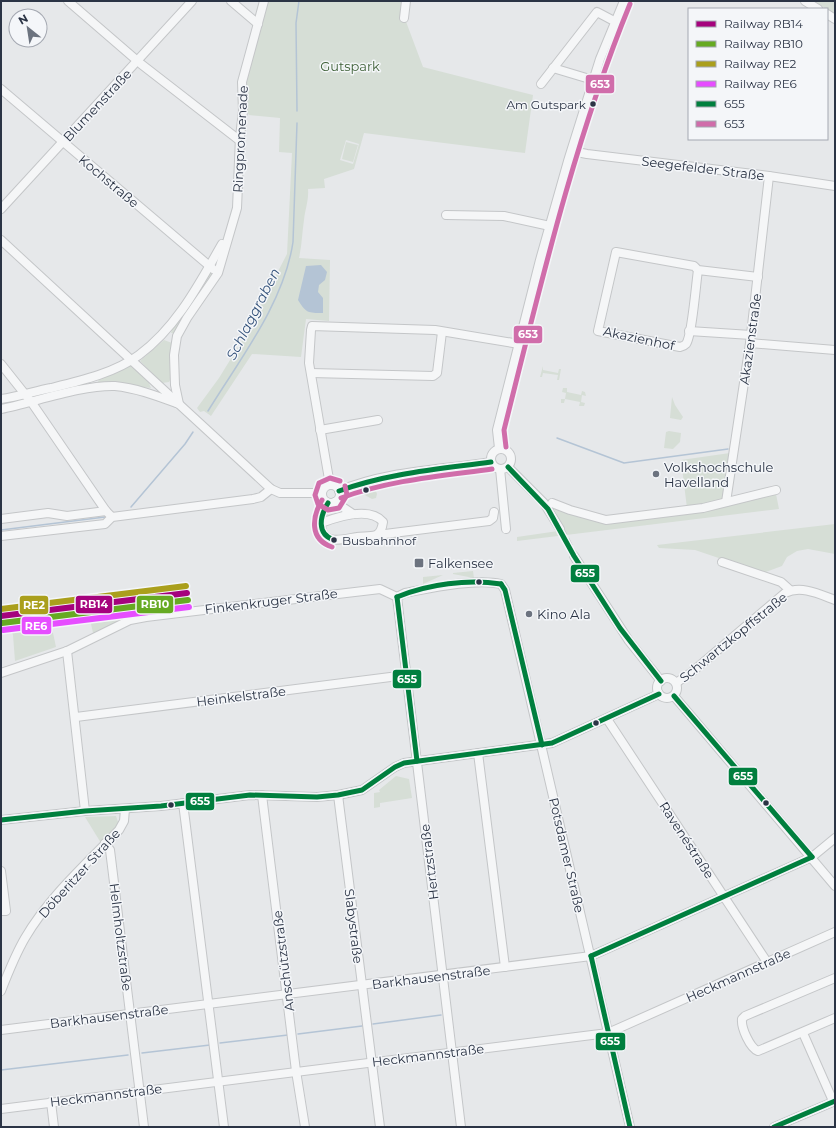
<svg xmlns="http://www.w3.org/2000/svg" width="836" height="1128" font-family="Montserrat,sans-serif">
  <rect width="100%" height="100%" fill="#e6e8ea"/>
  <g fill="#d6ded6" fill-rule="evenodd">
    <path d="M266,1H403L405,19L423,67L533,95L525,153L364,133L354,169L324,179L325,188L308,189C309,200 305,210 304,220C302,233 302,245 299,258L330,260L329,321L306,319L301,357L252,354L211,416L204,411L200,412L197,408L219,378L243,339L287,254L292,153L279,152L280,118L249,115L243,106L244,82ZM346,140L359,144L353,164L340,160Z"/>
    <polygon points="811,1 835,1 835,16 827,11 827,9"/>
    <polygon points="346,142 358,145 353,162 342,159"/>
    <polygon points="210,272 212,275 175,333 171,333 172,329"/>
    <polygon points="164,340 172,343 170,365 172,376 169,382 162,383 140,361"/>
    <polygon points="130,363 148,381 151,388 98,382 99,379"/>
    <polygon points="543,366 543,370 558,373 559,369 561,369 559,380 557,380 558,375 543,373 542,377 540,377"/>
    <polygon points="563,388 567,388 567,392 581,395 582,391 585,392 586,396 582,395 581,402 585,403 584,406 579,406 580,402 565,399 564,403 561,403 561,399 565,399 566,393 562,392"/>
    <polygon points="672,397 675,405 683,417 681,420 670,418"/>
    <polygon points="669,431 681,433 680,442 673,449 664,448 666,432"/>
    <polygon points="730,453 723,502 687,508 681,460"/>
    <polygon points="375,488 377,494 376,498 372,499 363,494 364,491"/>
    <polygon points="776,494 779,509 517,541 517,537 565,530 553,507 604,524 687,514"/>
    <polygon points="835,524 835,554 808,549 797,551 787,557 782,566 763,573 695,550 659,548 657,545"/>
    <polygon points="473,571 474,578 453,574 453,573"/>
    <polygon points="443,575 423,584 423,577"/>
    <polygon points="146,603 147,613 132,615 93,633 88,610"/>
    <polygon points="49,614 56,647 15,661 13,635 7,620"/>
    <polygon points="396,776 409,779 412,798 380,803 380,807 374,808 374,793 380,792 379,790"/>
    <polygon points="116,816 119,825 101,843 85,817"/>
  </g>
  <path fill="#b4c4d5" d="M321,265L327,272L325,280L319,285L318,292L323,298V313C308,313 306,313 298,300L306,266Z"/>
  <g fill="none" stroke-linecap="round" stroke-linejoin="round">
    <g stroke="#b4c4d5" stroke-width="1.5">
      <polyline points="297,111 296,23 299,1"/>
      <path d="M208,411C240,359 284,303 293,242L297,123"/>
      <polyline points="557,438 624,463 728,449"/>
      <polyline points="131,507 185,444 193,432"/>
      <polyline points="1,530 105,517"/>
      <polyline points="373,1024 441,1015"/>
      <polyline points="298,1034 362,1026"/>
      <polyline points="220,1043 288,1035"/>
      <polyline points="142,1053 210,1045"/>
      <polyline points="1,1070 128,1055"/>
    </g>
    <polyline stroke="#c1c4c9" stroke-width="8" stroke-dasharray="8 4" stroke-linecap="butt" points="560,529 574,556"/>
    <defs>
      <g id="minor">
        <polyline points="68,1 141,64 239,140"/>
        <polyline points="231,1 258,24"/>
        <polyline points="805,1 818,9"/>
        <polyline points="827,14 835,19"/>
        <polyline points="404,18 406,1"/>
        <polyline points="553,68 593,80"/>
        <polyline points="541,84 597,12 614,21"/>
        <polyline points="1,89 213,269"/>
        <polyline points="572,151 587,154 769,176 835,186"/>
        <polyline points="1,209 192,1"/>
        <polyline points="446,215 504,216 550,226"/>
        <polyline points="1,240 271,489 280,493 322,493"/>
        <path d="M698,270C696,283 692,336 686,344C684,346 683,346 680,347L598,331L616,252L694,266L698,270L758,277"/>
        <polyline points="689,331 751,335"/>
        <polyline points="750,343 835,350"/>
        <polyline points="1,364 32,403 106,511 112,517"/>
        <polyline points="311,373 433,376 437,373 442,332"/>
        <path d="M1,399C18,397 35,391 51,388C80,381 115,373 139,355C177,327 199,284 222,244"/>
        <polyline points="179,404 175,385 174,355 177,336 187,318 218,273 237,208 240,137 243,111 242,82 264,1"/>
        <path d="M1,409C35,402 82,385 115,386C136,388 157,396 176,403"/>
        <polyline points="320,430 378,420"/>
        <polyline points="499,448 497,430 540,260 568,161 600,59 624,1"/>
        <circle cx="501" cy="459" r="10"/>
        <polyline points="508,467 544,503 560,529"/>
        <polyline points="500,469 506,529"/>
        <circle cx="331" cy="494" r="9"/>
        <polyline points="330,485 309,363 311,330 312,326 435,330 519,344"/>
        <path d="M339,491C386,471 441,470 491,462"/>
        <polyline points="335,502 353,514"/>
        <polyline points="726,502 750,343 769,176"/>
        <polyline points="552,503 570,510 606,520 703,508 776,490"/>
        <polyline points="1,519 48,513 67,516 106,511"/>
        <path d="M321,523C337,517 370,506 383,522C382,528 381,533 376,535C370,537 362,536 357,537C343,539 323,546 321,526C321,516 322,511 328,503"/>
        <polyline points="377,535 489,521 493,518 494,512"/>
        <polyline points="1,536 105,524 112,517 253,499 261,497 271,489"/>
        <polyline points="574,556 629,641 661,681"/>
        <polyline points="722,562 781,582 790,590"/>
        <path d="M397,597L405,593C431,588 476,578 501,584L505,590L630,1127"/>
        <polyline points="397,597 461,1127"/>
        <polyline points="67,651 85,811"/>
        <polyline points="1,673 67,651 130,620 146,617 380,589 397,597"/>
        <circle cx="667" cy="688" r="10"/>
        <path d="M676,683L692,672L785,593C801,585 819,594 835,600"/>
        <polyline points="674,696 835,886"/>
        <polyline points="76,717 406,675"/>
        <polyline points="607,719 767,962"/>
        <polyline points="478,753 505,967"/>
        <polyline points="262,795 296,1071 305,1127"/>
        <polyline points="338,795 380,1127"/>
        <polyline points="183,803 224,1127"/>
        <polyline points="1,820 85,811 161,806 250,795 317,797 338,795 362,790 395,767 404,763 552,743 659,694"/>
        <polyline points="105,843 110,850 144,1127"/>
        <polyline points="1,871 6,911 1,911"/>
        <path d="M835,978L745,1016L742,1019C741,1028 750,1048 758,1051L835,1018"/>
        <path d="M1,991C8,973 15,955 25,938C49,897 86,864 119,830L124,821L125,809"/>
        <polyline points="1,1030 591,956 812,857 835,838"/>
        <polyline points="803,1033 833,1101"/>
        <polyline points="51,1102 54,1127"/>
        <polyline points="1,1109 608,1033 835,932"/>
        <polyline points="774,1127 835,1101"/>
      </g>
    </defs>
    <use href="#minor" stroke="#c4c6c8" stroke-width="10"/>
    <use href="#minor" stroke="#f5f6f7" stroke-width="8"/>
    <defs>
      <g id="bus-1">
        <polyline points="508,467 548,509 574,556 620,628 661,681"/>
        <path d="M339,491C388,473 440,469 491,462"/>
        <path d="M328,503C320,516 316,534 334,540"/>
        <polyline points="501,584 505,590 542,745"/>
        <polyline points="397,597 417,761"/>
        <path d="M397,597C428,584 468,579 501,584"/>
        <polyline points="674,696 812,857"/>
        <polyline points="1,820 85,811 161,806 250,795 317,797 338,795 362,790 395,767 404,763 552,743 659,694"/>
        <polyline points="591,956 812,857"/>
        <polyline points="591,956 630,1127"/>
        <polyline points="774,1127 835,1101"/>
      </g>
      <g id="bus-2">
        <path d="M506,447L504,430C540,287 574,141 630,4"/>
        <polyline points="340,481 330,478 319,483 315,495 318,504 328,510 339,508 347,495 345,486"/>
        <path d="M341,498C390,480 441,476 492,469"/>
        <path d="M322,500C312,517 309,539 332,547"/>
      </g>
    </defs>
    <use href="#bus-1" stroke="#f4f6f9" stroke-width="8"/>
    <use href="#bus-2" stroke="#f4f6f9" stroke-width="8"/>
    <use href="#bus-1" stroke="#007f3e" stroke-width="5"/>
    <use href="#bus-2" stroke="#d06daa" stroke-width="5"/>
    <defs>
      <polyline id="rail-1" points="1,616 187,593"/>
      <polyline id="rail-2" points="2,623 188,600"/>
      <polyline id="rail-3" points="1,609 186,586"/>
      <polyline id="rail-4" points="3,630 189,607"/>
    </defs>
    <use href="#rail-1" stroke="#f4f6f9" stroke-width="9"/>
    <use href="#rail-2" stroke="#f4f6f9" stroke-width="9"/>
    <use href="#rail-3" stroke="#f4f6f9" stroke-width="9"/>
    <use href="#rail-4" stroke="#f4f6f9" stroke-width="9"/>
    <use href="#rail-1" stroke="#a5027d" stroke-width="6"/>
    <use href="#rail-2" stroke="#6a2" stroke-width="6"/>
    <use href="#rail-3" stroke="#aa9f1c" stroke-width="6"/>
    <use href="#rail-4" stroke="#e64dff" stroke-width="6"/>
  </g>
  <g fill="#2b3445" stroke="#f4f6f9" stroke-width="1.5">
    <circle cx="593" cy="104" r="3.5"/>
    <circle cx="366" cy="490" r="3.5"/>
    <circle cx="334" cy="540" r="3.5"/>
    <circle cx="479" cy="582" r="3.5"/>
    <circle cx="596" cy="723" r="3.5"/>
    <circle cx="766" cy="803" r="3.5"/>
    <circle cx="171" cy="805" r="3.5"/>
  </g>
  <g fill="#6c737f" stroke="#f4f6f9" stroke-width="1.5">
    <circle cx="656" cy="474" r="4"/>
    <rect x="414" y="558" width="10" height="10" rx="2"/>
    <circle cx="529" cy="614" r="4"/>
  </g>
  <g text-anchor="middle" stroke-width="3" stroke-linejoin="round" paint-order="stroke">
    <g font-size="12" fill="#2b3445" stroke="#f4f6f9" text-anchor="end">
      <text x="586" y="109">Am Gutspark</text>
      <text x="342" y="545" text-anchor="start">Busbahnhof</text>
    </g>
    <g font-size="13" fill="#3f6138" stroke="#f4f6f9">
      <text x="350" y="71">Gutspark</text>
    </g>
    <g font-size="13" fill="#2b3445" stroke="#f4f6f9">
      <text transform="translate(97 105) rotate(-47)" y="5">Blumenstraße</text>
      <text transform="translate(240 139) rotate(-87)" y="5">Ringpromenade</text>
      <text transform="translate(703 168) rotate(7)" y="5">Seegefelder Straße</text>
      <text transform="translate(109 181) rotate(40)" y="5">Kochstraße</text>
      <text transform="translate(639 338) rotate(12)" y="5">Akazienhof</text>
      <text transform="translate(750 339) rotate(-82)" y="5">Akazienstraße</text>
      <text transform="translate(271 601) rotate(-7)" y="5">Finkenkruger Straße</text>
      <text transform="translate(733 637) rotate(-39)" y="5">Schwartzkopffstraße</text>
      <text transform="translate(241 696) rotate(-7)" y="5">Heinkelstraße</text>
      <text transform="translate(687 840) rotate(57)" y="5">Ravenéstraße</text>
      <text transform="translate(567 855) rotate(77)" y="5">Potsdamer Straße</text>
      <text transform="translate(429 862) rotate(-97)" y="5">Hertzstraße</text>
      <text transform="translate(79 873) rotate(-48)" y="5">Döberitzer Straße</text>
      <text transform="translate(354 926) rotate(83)" y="5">Slabystraße</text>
      <text transform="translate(121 937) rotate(83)" y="5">Helmholtzstraße</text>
      <text transform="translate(283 961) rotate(-97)" y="5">Anschützstraße</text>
      <text transform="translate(738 975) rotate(-24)" y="5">Heckmannstraße</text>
      <text transform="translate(431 977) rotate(-7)" y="5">Barkhausenstraße</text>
      <text transform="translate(109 1016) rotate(-7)" y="5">Barkhausenstraße</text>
      <text transform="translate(428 1055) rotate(-7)" y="5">Heckmannstraße</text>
      <text transform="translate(106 1095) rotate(-7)" y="5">Heckmannstraße</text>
    </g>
    <g font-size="13" fill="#2b3445" stroke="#f4f6f9" text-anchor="start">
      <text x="664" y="472">Volkshochschule<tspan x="664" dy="15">Havelland</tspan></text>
      <text x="428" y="568">Falkensee</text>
      <text x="537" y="619">Kino Ala</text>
    </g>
    <g font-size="14" font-style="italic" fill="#34527a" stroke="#f4f6f9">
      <text transform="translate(253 314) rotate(-63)" y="5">Schlaggraben</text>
    </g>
  </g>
  <g stroke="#f4f6f9" stroke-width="1.5">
    <rect x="585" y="74" width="30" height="20" rx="4" fill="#d06daa"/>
    <rect x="513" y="325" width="30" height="19" rx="4" fill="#d06daa"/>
    <rect x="570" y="564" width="30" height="19" rx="4" fill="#007f3e"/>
    <rect x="136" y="595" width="38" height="19" rx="4" fill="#6a2"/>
    <rect x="75" y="595" width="38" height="19" rx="4" fill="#a5027d"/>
    <rect x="19" y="595" width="30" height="20" rx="4" fill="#aa9f1c"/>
    <rect x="21" y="616" width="31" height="19" rx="4" fill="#e64dff"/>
    <rect x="392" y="669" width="30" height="20" rx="4" fill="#007f3e"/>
    <rect x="728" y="767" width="30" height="19" rx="4" fill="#007f3e"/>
    <rect x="185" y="792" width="30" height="19" rx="4" fill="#007f3e"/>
    <rect x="595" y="1032" width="31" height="19" rx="4" fill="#007f3e"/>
  </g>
  <g font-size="11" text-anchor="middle" font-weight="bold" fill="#fff">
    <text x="600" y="88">653</text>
    <text x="528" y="338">653</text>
    <text x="585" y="577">655</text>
    <text x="155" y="608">RB10</text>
    <text x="94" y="608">RB14</text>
    <text x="34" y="609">RE2</text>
    <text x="36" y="630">RE6</text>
    <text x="407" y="683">655</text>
    <text x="743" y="780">655</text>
    <text x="200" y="805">655</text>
    <text x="610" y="1045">655</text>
  </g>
  <rect width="836" height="1128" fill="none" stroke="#2b3445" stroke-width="4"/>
  <rect x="688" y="8" width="140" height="132" fill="#f4f6f9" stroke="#a4a8b1"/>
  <rect x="696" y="21" width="20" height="6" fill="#a5027d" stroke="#a4a8b1"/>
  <text x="724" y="28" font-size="12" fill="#2b3445">Railway RB14</text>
  <rect x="696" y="41" width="20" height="6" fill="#66aa22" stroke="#a4a8b1"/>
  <text x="724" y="48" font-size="12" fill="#2b3445">Railway RB10</text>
  <rect x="696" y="61" width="20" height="6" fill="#aa9f1c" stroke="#a4a8b1"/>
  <text x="724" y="68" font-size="12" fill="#2b3445">Railway RE2</text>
  <rect x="696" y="81" width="20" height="6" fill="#e64dff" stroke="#a4a8b1"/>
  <text x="724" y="88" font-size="12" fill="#2b3445">Railway RE6</text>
  <rect x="696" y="101" width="20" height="6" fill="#007f3e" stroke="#a4a8b1"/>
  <text x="724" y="108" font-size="12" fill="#2b3445">655</text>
  <rect x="696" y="121" width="20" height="6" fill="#d06daa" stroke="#a4a8b1"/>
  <text x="724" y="128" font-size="12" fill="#2b3445">653</text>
  <g transform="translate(28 28) rotate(330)"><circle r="19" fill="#f4f6f9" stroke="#a4a8b1"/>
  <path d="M0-3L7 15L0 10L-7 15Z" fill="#6c737f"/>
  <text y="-6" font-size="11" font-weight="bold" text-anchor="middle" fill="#2b3445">N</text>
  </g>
</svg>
